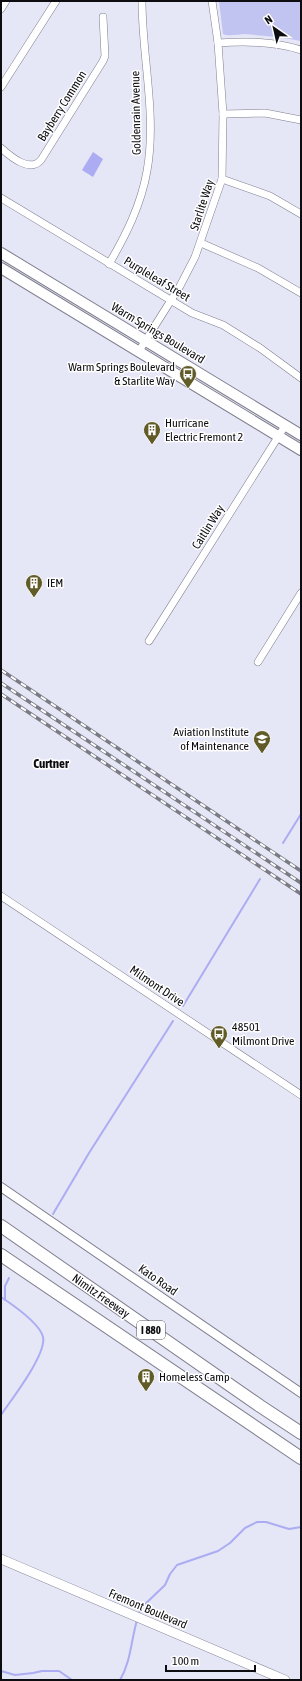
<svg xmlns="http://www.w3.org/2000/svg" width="302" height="1681" font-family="'Asap Condensed',sans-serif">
  <rect width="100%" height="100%" fill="#e5e6f6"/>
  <path fill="#c1c3f0" d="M219,1H301V41C283,37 264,36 245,34C238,34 230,37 223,34Z"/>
  <polygon fill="#acacf3" points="93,152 103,159 93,177 82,170"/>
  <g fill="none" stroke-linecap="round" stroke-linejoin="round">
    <g stroke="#acacf3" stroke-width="2">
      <polyline points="283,843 301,814"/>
      <polyline points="183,1006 260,879"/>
      <polyline points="53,1214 89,1153 173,1021"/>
      <path d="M1,1297C13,1305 40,1324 43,1337C47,1354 11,1400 1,1415"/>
      <polyline points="5,1300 5,1286 9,1278"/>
      <polyline points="139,1614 140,1609 165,1585 170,1574 177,1565 218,1551 230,1543 245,1528 257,1522 266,1522 289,1529 301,1527"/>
      <polyline points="1,1671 15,1675 33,1673 42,1671 59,1671 72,1680"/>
      <path d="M120,1680C131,1661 131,1641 137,1620"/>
    </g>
    <defs>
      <g id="minor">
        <polyline points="1,9 6,1"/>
        <path d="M218,43C246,41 274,41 301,50"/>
        <polyline points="1,87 56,1"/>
        <polyline points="223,114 265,113 301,120"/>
        <path d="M1,148C11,157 30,173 41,160L103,61L105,56L103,17"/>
        <polyline points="222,179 270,196 301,214"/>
        <polyline points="1,198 192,313 223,325 260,348 301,378"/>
        <polyline points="201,243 258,268 301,293"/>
        <path d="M109,264C126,235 141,205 147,171C157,115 142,57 142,1"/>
        <polyline points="139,351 180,286 195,257 222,179 223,114 218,43 212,1"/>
        <polyline points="149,641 285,426"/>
        <polyline points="258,662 301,593"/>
        <polyline points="1,896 301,1095"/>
      </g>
      <polyline id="tertiary" points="1,1187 301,1393"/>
      <polyline id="secondary" points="1,1559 285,1680"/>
      <g id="primary">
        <polyline points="1,253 301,435"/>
        <polyline points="1,268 301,450"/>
      </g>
      <g id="motorway">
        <polyline points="1,1226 260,1406 301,1433"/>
        <polyline points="1,1255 301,1458"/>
      </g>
    </defs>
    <use href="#minor" stroke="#7f7f8e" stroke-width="8"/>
    <use href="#tertiary" stroke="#7f7f8e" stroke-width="10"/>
    <use href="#secondary" stroke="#7f7f8e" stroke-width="10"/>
    <use href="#primary" stroke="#7f7f8e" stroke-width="12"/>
    <use href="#motorway" stroke="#7f7f8e" stroke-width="14"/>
    <use href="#minor" stroke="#fff" stroke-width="7"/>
    <use href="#tertiary" stroke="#fff" stroke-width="8"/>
    <use href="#secondary" stroke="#fff" stroke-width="9"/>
    <use href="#primary" stroke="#fff" stroke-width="10"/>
    <use href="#motorway" stroke="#fff" stroke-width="12"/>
    <defs>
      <g id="rail">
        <polyline points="1,670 301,871"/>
        <polyline points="1,683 301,883"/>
        <polyline points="1,694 301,894"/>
      </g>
    </defs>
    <use href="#rail" stroke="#7a7b85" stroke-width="3.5"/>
    <use href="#rail" stroke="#fff" stroke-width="2" stroke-dasharray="6" stroke-linecap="butt"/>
  </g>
  <defs>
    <symbol id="bus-pin" viewBox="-11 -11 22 30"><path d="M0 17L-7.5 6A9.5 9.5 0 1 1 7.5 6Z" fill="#615b28" stroke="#fff"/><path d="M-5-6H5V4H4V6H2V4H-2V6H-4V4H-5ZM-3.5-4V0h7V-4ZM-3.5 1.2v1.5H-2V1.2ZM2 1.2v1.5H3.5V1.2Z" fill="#fff"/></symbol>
    <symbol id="building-pin" viewBox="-11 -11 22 30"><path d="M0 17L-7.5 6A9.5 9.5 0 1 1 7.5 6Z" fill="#615b28" stroke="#fff"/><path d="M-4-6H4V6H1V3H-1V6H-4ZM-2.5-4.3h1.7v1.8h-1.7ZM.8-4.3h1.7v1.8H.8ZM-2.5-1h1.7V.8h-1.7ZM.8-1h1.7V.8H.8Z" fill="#fff"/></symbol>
    <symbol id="university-pin" viewBox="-11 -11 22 30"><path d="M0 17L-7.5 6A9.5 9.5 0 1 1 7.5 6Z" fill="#615b28" stroke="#fff"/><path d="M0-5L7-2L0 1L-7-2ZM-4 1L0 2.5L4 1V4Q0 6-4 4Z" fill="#fff"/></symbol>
  </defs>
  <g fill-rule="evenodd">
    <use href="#bus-pin" x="178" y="364" width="20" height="27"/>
    <use href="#building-pin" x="142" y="420" width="20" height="27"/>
    <use href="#building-pin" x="24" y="573" width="20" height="27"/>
    <use href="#university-pin" x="252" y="729" width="20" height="27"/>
    <use href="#bus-pin" x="209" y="1024" width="20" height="27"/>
    <use href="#building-pin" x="136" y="1367" width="20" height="27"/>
  </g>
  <g text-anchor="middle" stroke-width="3" stroke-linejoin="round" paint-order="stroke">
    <rect fill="#fff" stroke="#555558" stroke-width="1" x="137" y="1321" width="28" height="18" rx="3"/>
    <g font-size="11" font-weight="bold" fill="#0c0c11">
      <text x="151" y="1334">I 880</text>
    </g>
    <g font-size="12" fill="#0c0c11" stroke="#fff">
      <text transform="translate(62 106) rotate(-58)" y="4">Bayberry Common</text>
      <text transform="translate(136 113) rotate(-91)" y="4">Goldenrain Avenue</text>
      <text transform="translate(202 205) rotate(-72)" y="4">Starlite Way</text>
      <text transform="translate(157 279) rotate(31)" y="4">Purpleleaf Street</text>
      <text transform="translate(158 333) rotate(31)" y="4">Warm Springs Boulevard</text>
      <text transform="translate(208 527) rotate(-58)" y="4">Caitlin Way</text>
      <text transform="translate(157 986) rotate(34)" y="4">Milmont Drive</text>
      <text transform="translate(158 1280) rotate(35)" y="4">Kato Road</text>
      <text transform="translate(101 1296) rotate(35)" y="4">Nimitz Freeway</text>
      <text transform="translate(148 1609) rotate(23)" y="4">Fremont Boulevard</text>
    </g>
    <g font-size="12" fill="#0c0c11" stroke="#fff" text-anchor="start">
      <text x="175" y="371" text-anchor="end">Warm Springs Boulevard<tspan x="175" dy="14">&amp; Starlite Way</tspan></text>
      <text x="165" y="427">Hurricane<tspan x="165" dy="14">Electric Fremont 2</tspan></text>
      <text x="47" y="587">IEM</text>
      <text x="249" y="736" text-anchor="end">Aviation Institute<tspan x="249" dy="14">of Maintenance</tspan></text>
      <text x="232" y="1031">48501<tspan x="232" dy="14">Milmont Drive</tspan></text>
      <text x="159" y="1381">Homeless Camp</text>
    </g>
    <g font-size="13" font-weight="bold" fill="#0c0c11" stroke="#fff">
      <text x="51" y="768">Curtner</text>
    </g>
  </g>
  <rect width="302" height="1681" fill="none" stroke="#0c0c11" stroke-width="4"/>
  <g transform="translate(274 28) rotate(326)" stroke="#ffffff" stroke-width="3" paint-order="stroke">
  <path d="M0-3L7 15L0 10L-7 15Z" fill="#0c0c11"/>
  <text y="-6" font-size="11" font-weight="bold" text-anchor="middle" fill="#0c0c11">N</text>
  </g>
  <path d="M166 1665v6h89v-6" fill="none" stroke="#0c0c11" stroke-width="2"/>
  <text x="172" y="1665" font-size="12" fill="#0c0c11" stroke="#ffffff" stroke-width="3" paint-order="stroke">100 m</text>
</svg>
